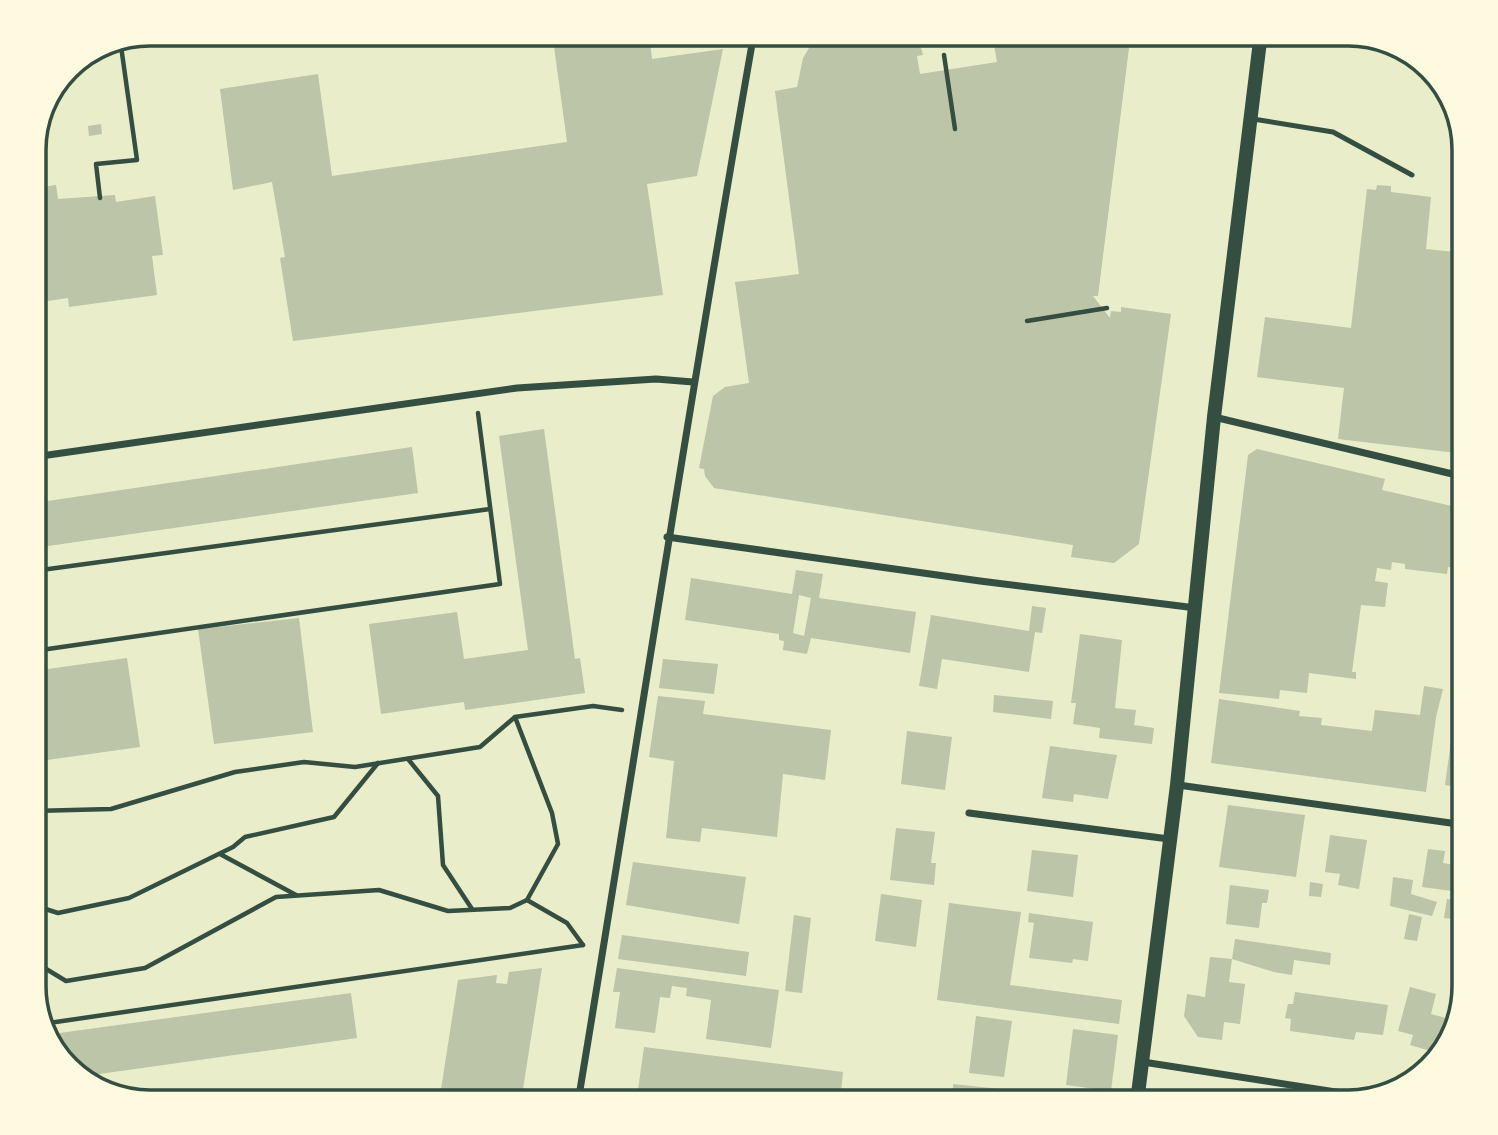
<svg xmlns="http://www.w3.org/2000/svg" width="1498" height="1135" font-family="Commissioner,sans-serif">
  <rect width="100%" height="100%" fill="#e9edc9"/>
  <g fill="#bcc5a7" fill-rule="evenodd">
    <polygon points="598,33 649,33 652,59 723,49 697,176 647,184 663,295 293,341 280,258 285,257 272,182 233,190 220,89 318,74 332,176 567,142 553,39"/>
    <polygon points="847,33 917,33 923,55 917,56 920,74 997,62 994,45 1001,35 1009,34 1018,41 1023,40 1022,33 1125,33 1130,40 1098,296 1093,296 1110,318 1111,311 1121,312 1121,307 1171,314 1139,544 1114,563 1071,557 1073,545 714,488 705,476 704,469 699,468 713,396 725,387 749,383 735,282 799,274 775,91 797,87 803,58 815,38"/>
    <polygon points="101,124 102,134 89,136 88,126"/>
    <polygon points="56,185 58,199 115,195 116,202 155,196 163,255 152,256 157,295 69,307 68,298 34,303 34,188"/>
    <polygon points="1377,185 1391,186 1391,192 1431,197 1426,249 1465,253 1465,454 1338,439 1344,388 1257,377 1265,317 1351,328 1367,189 1376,190"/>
    <polygon points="34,356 37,356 45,417 34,419"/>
    <polygon points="544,429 575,659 580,658 585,693 465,710 464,702 381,714 369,624 457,612 464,659 528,650 499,436"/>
    <polygon points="412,447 418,493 34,548 34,503"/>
    <polygon points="1257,449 1385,479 1382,490 1465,509 1464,569 1448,567 1447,574 1405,569 1405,564 1392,562 1391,570 1377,568 1375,581 1388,583 1385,607 1361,605 1352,672 1356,672 1356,679 1309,673 1307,693 1280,690 1279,699 1219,693 1248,455"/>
    <path d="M796,570L823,574L819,598L916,612L910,653L811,638L807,654L783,650L784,641L779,640V634L685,620L691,578L792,594ZM799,595L811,598L804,636L793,633Z"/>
    <polygon points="1032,606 1046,608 1042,633 1035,632 1029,672 942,659 937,689 919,686 931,615 1029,631"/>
    <polygon points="299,618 313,732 214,744 198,629"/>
    <polygon points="1080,634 1122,640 1115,708 1136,710 1134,725 1154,728 1152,744 1099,738 1100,728 1073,724 1076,703 1071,703"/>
    <polygon points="127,658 140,747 33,762 33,671"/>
    <polygon points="663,659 718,664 714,694 659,688"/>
    <polygon points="1424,686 1443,689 1436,717 1426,792 1211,763 1219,699 1300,711 1299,716 1322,718 1321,725 1372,731 1375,710 1420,715"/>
    <polygon points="994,695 1053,701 1051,719 993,712"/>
    <polygon points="658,696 705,701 703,714 831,730 825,780 783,774 777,837 702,828 700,842 666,838 674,761 649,757"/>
    <polygon points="907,731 952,737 945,790 901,784"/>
    <polygon points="1451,741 1465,743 1464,788 1445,785"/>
    <polygon points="1050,746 1117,755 1108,799 1074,794 1073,802 1042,798"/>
    <polygon points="1228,805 1305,815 1296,877 1219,867"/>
    <polygon points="896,828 935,832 931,863 936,863 934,885 890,880"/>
    <polygon points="1330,835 1367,840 1359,889 1338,885 1340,874 1325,872"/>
    <polygon points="1428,849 1445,851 1443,863 1455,865 1452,891 1422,887"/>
    <polygon points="1032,850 1078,855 1073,897 1027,891"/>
    <polygon points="633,862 746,877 739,924 626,905"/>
    <polygon points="1393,877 1413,880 1411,894 1437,902 1432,916 1390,906"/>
    <polygon points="1310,882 1323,884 1321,897 1309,896"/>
    <polygon points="1230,885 1269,890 1267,903 1262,903 1259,928 1226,924"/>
    <polygon points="881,894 922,900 916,947 875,941"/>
    <polygon points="1447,899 1465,902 1463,920 1444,918"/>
    <polygon points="949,903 1021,912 1010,985 1122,1000 1119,1024 937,1000"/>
    <polygon points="1029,913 1093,922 1088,961 1073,959 1072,963 1029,958 1034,923 1028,922"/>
    <polygon points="1409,914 1422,917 1417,941 1404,939"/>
    <polygon points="794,915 811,918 802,993 785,991"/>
    <polygon points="622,935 749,952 746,976 618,959"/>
    <polygon points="1235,939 1331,953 1330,965 1294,960 1292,975 1274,972 1232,959"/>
    <polygon points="1210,957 1232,959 1229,982 1245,984 1240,1024 1224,1022 1222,1040 1198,1037 1184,1016 1187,994 1205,997"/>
    <polygon points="542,968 521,1102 439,1102 458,980 497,975 496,983 507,984 509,972"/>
    <polygon points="617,968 779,990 771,1048 706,1039 711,1000 686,996 687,988 672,986 670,998 660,997 655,1033 615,1028 620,992 613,992"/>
    <polygon points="1410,987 1436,994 1431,1014 1453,1020 1441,1054 1410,1045 1413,1035 1398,1031"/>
    <polygon points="1295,992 1388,1005 1383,1035 1356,1032 1354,1040 1290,1031 1291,1019 1285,1018 1288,1004 1293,1004"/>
    <polygon points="351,993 357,1038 78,1077 45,1035"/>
    <polygon points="976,1016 1012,1021 1004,1077 969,1073"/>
    <polygon points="1073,1029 1118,1035 1111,1091 1066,1085"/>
    <polygon points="644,1047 843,1072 840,1102 672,1102 637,1097"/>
    <polygon points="953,1084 1000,1089 999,1102 954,1102"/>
  </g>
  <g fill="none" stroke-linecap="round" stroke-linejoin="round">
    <g stroke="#344e41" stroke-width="4.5">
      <polyline points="944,55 955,129"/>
      <polyline points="100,198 96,164 137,160 121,46"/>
      <polyline points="1027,321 1107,308"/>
      <polyline points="34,571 490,509"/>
      <polyline points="34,651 500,584 478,413"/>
      <polyline points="515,717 552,813 558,844 527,900 567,923 583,945"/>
      <polyline points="408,759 438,796 443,865 472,909"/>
      <polyline points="33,811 111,809 235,772 304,762 355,767 480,747 515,717 593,706 622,710"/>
      <polyline points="220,854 296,895"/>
      <polyline points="33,905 58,913 129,898 233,847 245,837 334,817 378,763"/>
      <polyline points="33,961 66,981 145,968 276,897 379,890 448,911 510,908 527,900"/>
      <polyline points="42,1024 583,945"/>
    </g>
    <polyline stroke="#344e41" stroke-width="5" points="1253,119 1333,132 1412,175"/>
    <g stroke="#344e41" stroke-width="7">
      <polyline points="1214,417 1465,477"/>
      <polyline points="34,457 517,388 656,379 693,382"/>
      <polyline points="667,537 980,581 1196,608"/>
      <polyline points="1178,785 1465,825"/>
      <polyline points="969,813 1169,839"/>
      <polyline points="1143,1062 1368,1097"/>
      <path d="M578,1102C637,746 691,389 754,33"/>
    </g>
    <polyline stroke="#344e41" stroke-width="14" points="1137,1102 1177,785 1214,417 1261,33"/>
  </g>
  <path d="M0 0H1498V1135H0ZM150 46H1348A104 104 0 0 1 1452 150V986A104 104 0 0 1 1348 1090H150A104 104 0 0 1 46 986V150A104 104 0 0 1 150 46Z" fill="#fefae0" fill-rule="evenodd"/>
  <path fill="none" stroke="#344e41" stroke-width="3.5" d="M150 46H1348A104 104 0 0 1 1452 150V986A104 104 0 0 1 1348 1090H150A104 104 0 0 1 46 986V150A104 104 0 0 1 150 46Z"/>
</svg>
